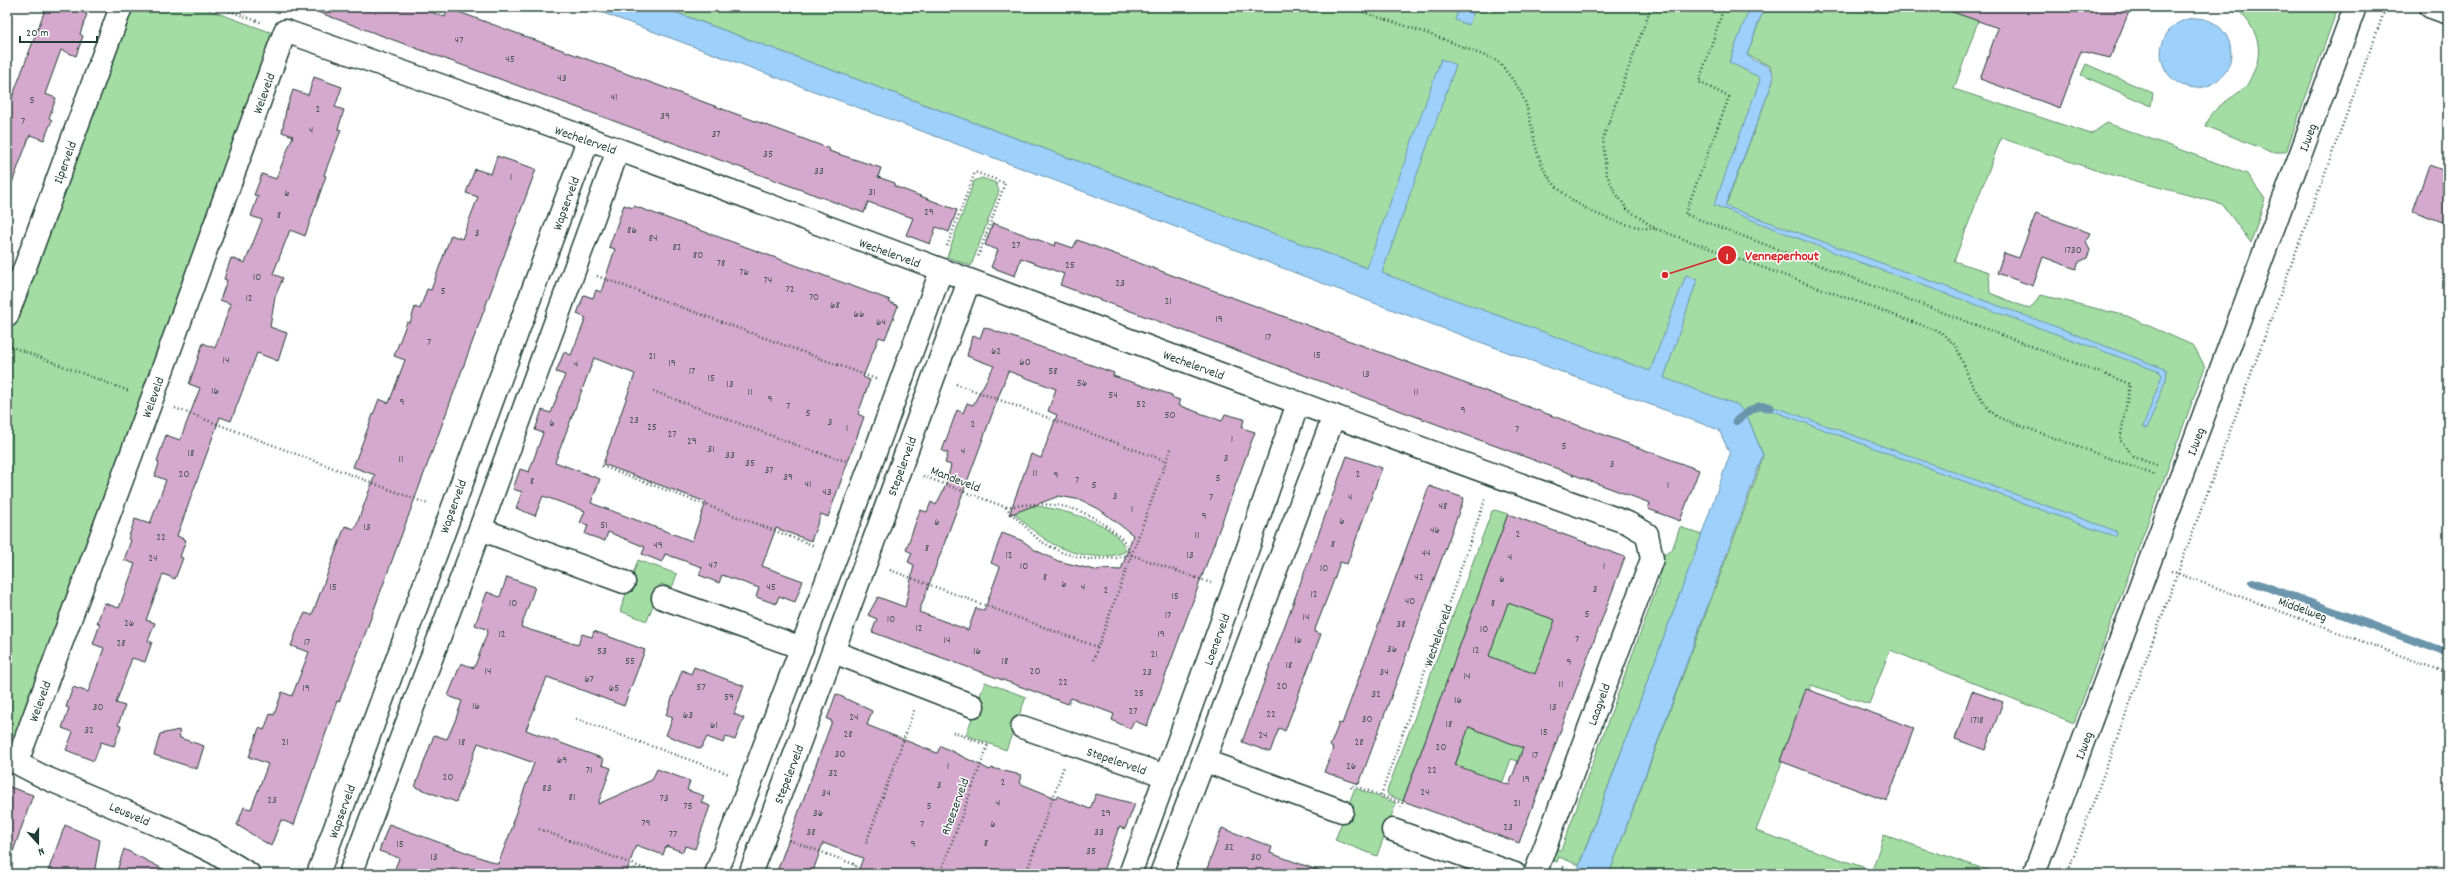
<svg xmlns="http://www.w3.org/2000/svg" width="2455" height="881" font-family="Dekko,sans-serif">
  <rect width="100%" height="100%" fill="#fff"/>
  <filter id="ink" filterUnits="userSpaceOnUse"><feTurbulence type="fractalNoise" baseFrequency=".025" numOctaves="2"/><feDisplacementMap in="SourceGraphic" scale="8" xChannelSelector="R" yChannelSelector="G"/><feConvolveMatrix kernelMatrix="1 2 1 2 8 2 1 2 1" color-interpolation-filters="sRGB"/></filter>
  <g filter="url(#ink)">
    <g fill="#a3dda3" stroke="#618d6c">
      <polygon points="127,7 201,7 278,35 19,737 7,733 7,333"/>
      <polygon points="661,7 1757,7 1739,57 1768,68 1727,202 1773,81 1770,66 1747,55 1764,7 1983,7 1954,89 2091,134 2107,123 2247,174 2265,199 2251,243 2222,204 2098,171 2001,138 1954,261 1989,272 1990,293 2030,309 2041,295 2127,316 2194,346 2205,367 2074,723 1890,650 1869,704 1811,685 1756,831 1872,870 1884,835 1999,874 1609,874 1758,473 1763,455 1748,418 1664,378"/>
      <path d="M2235,7H2338L2286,152H2271L2206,126C2213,105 2228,102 2244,88C2248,85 2250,79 2252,75C2266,48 2256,27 2235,7Z"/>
      <polygon points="2086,64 2153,93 2151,106 2081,75"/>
      <polygon points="982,178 996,183 999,191 971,266 947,257 974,181"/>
      <path d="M1038,506C1064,511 1117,521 1126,551C1104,563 1064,553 1045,539C1034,532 1024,522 1014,513L1025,507Z"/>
      <polygon points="1495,510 1508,514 1403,801 1388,795 1387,791 1492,511"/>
      <polygon points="1680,527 1702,535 1579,865 1559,857 1557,862 1551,860 1554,848 1561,850 1660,579 1654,576 1662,556 1672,550"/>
      <polygon points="1590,545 1545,648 1535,715 1518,761 1511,759 1485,831 1438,813 1464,741 1458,738 1510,597"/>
      <polygon points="638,560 677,574 672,588 661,584 647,621 620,611"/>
      <polygon points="985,682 1026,697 1006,750 966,735"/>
      <polygon points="1355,788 1396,803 1377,856 1335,840"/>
    </g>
    <g fill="#9dd0fb" stroke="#6b95ab">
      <polygon points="587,7 661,7 1367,268 1441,59 1456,65 1382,273 1650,371 1686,275 1697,280 1664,378 1738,405 1748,418 1763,455 1609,874 1576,874 1700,539 1730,454 1719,430 1358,297 1048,178"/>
      <polygon points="1459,7 1475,7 1469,25 1455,20"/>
      <path d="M1750,7H1764L1747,55C1757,66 1775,61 1773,81L1725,206L2054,326L2167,370L2166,379L2147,429L2143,427L2162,375L2160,372L1851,259L1714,205L1760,80L1759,77L1729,62Z"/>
      <circle cx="2196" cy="53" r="35"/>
      <polygon points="1760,404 1781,409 2116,531 2117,535 2115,537 1773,411 1764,411"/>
    </g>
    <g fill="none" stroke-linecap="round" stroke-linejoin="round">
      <g stroke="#6b95ab" stroke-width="8">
        <path d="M1736,421C1747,413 1756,403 1770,407"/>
        <polyline points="2253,582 2448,653"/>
      </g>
    </g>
    <g fill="#d4a9cd" stroke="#1f3d34" fill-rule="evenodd">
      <polygon points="46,7 68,7 87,14 80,34 83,36 76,56 61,50 45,94 56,98 49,118 52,120 44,140 30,135 9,191 7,191 7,111"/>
      <polygon points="313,7 417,7 445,17 448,8 796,136 830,149 829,151 881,168 878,177 895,183 894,186 957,210 949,232 936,227 930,244 906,235 913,218 868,202 864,213 312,10"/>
      <polygon points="1947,7 2131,7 2110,58 2081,51 2060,108 1980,79 1998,28 1947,10"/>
      <polygon points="314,77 342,87 335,107 344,110 338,129 341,130 324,175 326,176 305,236 290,230 273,274 283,278 275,297 270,327 287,333 278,361 257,353 231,421 220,417 177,536 186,540 180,557 183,558 175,579 163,574 146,620 155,623 148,641 152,642 145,662 132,658 116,703 125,706 118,725 121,726 114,746 101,742 94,761 66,750 73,732 62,728 69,708 66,707 73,687 88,692 104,648 93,644 100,624 97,623 104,603 119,608 135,564 124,560 131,540 128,539 135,519 150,524 166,480 155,476 159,463 157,461 166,435 180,440 200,388 189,384 203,343 215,348 231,304 220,300 227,280 224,279 231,258 245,263 262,220 251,216 258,196 254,195 262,174 276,179 293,136 282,132 286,110 293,90 308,95"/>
      <polygon points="497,156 536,169 354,664 339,702 337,701 294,825 281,820 271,846 237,825 244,807 251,809 268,764 249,757 259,728 264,730 270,714 274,715 282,692 292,696 309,652 291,646 298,627 305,613 312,615 345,526 355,529 375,475 353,467 379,399 389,403 405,360 394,356 407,322 410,323 415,307 420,309 427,289 431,290 451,235 462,239 478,197 466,193 475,169 491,174"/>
      <polygon points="2429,165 2448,172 2448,224 2413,211"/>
      <path d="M624,205L633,208L634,206L779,259L890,300L889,302L898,306L885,339L879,337L863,377L870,380L858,414L864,417L828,517L821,514L811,541L776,528L762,566L803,581L795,602L779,596L776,604L756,597L759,588L722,575L719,583L699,575L702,567L665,554L662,562L642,554L645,547L608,532L605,541L585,534L588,525L580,523L585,511L543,496L535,516L516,508L522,492L513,489L520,469L529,472L543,433L535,430L542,410L551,413L565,375L556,372L564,352L571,355L586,318L577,314L584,295L593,298L596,290L601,292L615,249L609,247ZM594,358L635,374L603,464L706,502L692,541L591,503L600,479L555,462Z"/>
      <polygon points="2036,213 2090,233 2086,241 2090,250 2087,258 2079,262 2076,269 2043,257 2033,286 1997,273 2004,253 2019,258"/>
      <polygon points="993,223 1055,246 1056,242 1073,248 1077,240 1699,470 1680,521 1648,509 1650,503 1060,285 1064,274 1021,258 1015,276 991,267 998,250 985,245"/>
      <path d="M984,327L1114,373L1113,376L1172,395L1171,397L1180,400L1178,405L1222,421L1225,414L1244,419L1242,428L1255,432L1147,726L1134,721L1130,729L1112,720L1114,714L1071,698L1068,704L872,632L877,619L868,615L878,597L905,607L914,565L908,562L912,553L906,550L920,510L927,512L931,502L936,505L946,485L951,465L945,463L948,453L942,451L957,410L963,413L967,403L973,405L994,366L967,356L972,336L980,338ZM1008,371L1056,389L1048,411L1057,415L1041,458L1031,454L1009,515L1059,496L1081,500L1099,509L1133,535L1121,570L1100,569L1099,571L1058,561L1035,550L1023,541L1002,533L991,563L1000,567L984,611L976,608L968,630L919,612Z"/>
      <polygon points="1347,456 1382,468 1347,564 1340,562 1332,585 1314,632 1321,634 1285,731 1279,728 1270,752 1242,742"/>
      <polygon points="1429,486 1464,498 1359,784 1324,772 1333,748 1330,746 1339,723 1342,724"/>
      <path d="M1508,514L1625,557L1519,843L1403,801ZM1508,603L1555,620L1535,674L1489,656ZM1469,727L1523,748L1509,785L1455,765Z"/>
      <polygon points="507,577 535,587 521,627 578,645 582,634 592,637 594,631 645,650 624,706 547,677 526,730 604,759 602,765 611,768 598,804 652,780 657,769 690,781 687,790 704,796 701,802 710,806 695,849 685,846 683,852 666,846 663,855 636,845 626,874 393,874 399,858 379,851 389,824 498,864 514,823 512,823 534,763 478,743 456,802 415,787 434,735 447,739 455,721 462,701 448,696 461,663 474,668 481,650 488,630 475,625 487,592 500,597"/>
      <polygon points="694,667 744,686 734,714 744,718 735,740 726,737 723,743 707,737 701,749 666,735 673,717 666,715 682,670 691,674"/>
      <polygon points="1806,689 1914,728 1887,801 1780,761"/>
      <polygon points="1972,691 2003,702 1985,750 1955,739"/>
      <polygon points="836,694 872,711 867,725 937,753 941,746 990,770 992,768 1021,775 1019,783 1056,798 1057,796 1090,809 1096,794 1135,804 1125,829 1119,827 1102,874 857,874 863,858 823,843 812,874 776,874 832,721 827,719"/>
      <polygon points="179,730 180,738 204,746 197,769 154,755 160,734"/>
      <polygon points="7,786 33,795 10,860 7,859"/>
      <polygon points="65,825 100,840 94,874 47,874"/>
      <polygon points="1222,828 1272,847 1270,853 1320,871 1320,874 1205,874"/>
      <polygon points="124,849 173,874 116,874"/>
    </g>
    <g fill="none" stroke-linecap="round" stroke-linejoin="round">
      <defs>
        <g id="minor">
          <polyline points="2431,7 2448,13"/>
          <polyline points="7,316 121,7"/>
          <polyline points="480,529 624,582"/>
          <polyline points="663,598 802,648"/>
          <polyline points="834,652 973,706"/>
          <polyline points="1022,727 1166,776"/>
          <polyline points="7,758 46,778 167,829 215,853 249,874"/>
          <polyline points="1205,761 1342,811"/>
          <path d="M17,762L152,399L285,31C736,186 1179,364 1628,523L1647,534L1652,559L1535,874"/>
          <polyline points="1393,830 1515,874"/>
          <polyline points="318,874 588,140"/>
          <polyline points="350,874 480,529 618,150"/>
          <polyline points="716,874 869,469 941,271"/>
          <path d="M750,874C825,677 896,478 969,281"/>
          <polyline points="1130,874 1233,591 1298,403"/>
          <polyline points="1161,874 1334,416"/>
          <polyline points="2034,874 2355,7"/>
        </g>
      </defs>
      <use href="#minor" stroke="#1f3d34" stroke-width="25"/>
      <g stroke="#1f3d34" stroke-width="2.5" stroke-dasharray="1 3" stroke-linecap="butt">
        <polyline points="218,7 263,23"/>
        <path d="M1348,7C1389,21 1431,33 1470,50C1479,54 1491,57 1498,62C1502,65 1505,70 1508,74C1533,103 1528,126 1540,160C1554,202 1615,227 1656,229"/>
        <polyline points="1651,7 1603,138 1606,173 1615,192 1627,209 1656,229 1941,332 1956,346 1972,385 1987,407 1997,417 2155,475"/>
        <polyline points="1724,7 1699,82 1729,97 1685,214 2130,384 2120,440 2134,457 2159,466"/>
        <polyline points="947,246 975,172 1005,183 978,257"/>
        <polyline points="597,276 876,379"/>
        <polyline points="7,345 129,391"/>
        <polyline points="956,384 1166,461"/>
        <polyline points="653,391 807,449 846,461"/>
        <polyline points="175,408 428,504"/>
        <polyline points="602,466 815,546"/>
        <polyline points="923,476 1005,507 1040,541 1063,553 1088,559 1117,558 1129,554 1211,583"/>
        <path d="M1006,507C1048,501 1080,503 1114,532C1121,538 1129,544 1129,554"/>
        <polyline points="890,570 1097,647"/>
        <polyline points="2171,571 2448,673"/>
        <polyline points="1093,660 1171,448"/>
        <polyline points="576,719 729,774"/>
        <polyline points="953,732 989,746"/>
        <polyline points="1351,788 1352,785 1402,803 1401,807"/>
        <polyline points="1381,795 1486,497"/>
        <polyline points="539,829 659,874"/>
        <polyline points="789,840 856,865 853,874"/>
        <polyline points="866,843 915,708"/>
        <polyline points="1563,867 1581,874"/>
        <polyline points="940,874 988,745"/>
        <polyline points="1026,874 1064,766"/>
        <polyline points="2067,874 2386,7"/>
      </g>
      <use href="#minor" stroke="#fff" stroke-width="22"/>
    </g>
  </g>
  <g text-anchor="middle" stroke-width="3" stroke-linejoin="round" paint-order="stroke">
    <g font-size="11" fill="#4c585a">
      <text x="459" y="43">47</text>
      <text x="510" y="62">45</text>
      <text x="562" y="81">43</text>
      <text x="614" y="100">41</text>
      <text x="32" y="103">5</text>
      <text x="318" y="112">2</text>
      <text x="665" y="119">39</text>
      <text x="23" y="124">7</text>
      <text x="311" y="133">4</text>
      <text x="716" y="137">37</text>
      <text x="768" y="157">35</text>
      <text x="819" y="174">33</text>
      <text x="511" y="180">1</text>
      <text x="872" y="195">31</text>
      <text x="287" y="196">6</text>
      <text x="929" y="215">29</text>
      <text x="279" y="218">8</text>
      <text x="632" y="233">86</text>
      <text x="477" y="236">3</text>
      <text x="653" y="241">84</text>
      <text x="1016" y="248">27</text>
      <text x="677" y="250">82</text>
      <text x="2073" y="253">1730</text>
      <text x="698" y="258">80</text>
      <text x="721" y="266">78</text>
      <text x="1070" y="268">25</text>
      <text x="744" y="275">76</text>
      <text x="257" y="280">10</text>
      <text x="768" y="283">74</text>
      <text x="1120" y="286">23</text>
      <text x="790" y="292">72</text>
      <text x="443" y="294">5</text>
      <text x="814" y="300">70</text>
      <text x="249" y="301">12</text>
      <text x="1168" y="304">21</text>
      <text x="835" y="308">68</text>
      <text x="859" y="317">66</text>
      <text x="1219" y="322">19</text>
      <text x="881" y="325">64</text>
      <text x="1268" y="340">17</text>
      <text x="429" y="345">7</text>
      <text x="996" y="354">62</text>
      <text x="1317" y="358">15</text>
      <text x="652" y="359">21</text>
      <text x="226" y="363">14</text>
      <text x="1025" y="365">60</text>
      <text x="672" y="366">19</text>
      <text x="576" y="367">4</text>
      <text x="692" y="374">17</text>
      <text x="1053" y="374">58</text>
      <text x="1366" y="377">13</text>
      <text x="711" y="381">15</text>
      <text x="1082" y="386">56</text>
      <text x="730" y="387">13</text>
      <text x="215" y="394">16</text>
      <text x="750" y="395">11</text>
      <text x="1416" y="395">11</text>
      <text x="1113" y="398">54</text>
      <text x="770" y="402">9</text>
      <text x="402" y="405">9</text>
      <text x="1141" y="407">52</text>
      <text x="788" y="409">7</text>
      <text x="1463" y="413">9</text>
      <text x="808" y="416">5</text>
      <text x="1170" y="418">50</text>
      <text x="634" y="423">23</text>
      <text x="830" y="425">3</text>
      <text x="552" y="426">6</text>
      <text x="973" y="427">2</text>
      <text x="652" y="430">25</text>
      <text x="847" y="431">1</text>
      <text x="1517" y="432">7</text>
      <text x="672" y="437">27</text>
      <text x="1232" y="442">1</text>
      <text x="692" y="444">29</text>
      <text x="1564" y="449">5</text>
      <text x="711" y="452">31</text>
      <text x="963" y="454">4</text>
      <text x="191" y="456">18</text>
      <text x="730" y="458">33</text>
      <text x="1226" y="461">3</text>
      <text x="401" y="462">11</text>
      <text x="750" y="466">35</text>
      <text x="1612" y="467">3</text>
      <text x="769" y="473">37</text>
      <text x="1035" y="476">11</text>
      <text x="184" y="477">20</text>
      <text x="1358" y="477">2</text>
      <text x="1056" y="478">9</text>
      <text x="788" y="480">39</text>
      <text x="1218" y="481">5</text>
      <text x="1077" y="483">7</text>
      <text x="532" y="484">8</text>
      <text x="808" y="487">41</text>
      <text x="1094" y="488">5</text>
      <text x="1668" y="488">1</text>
      <text x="827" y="495">43</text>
      <text x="1115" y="499">3</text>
      <text x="1211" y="500">7</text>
      <text x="1350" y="500">4</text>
      <text x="1443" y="509">48</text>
      <text x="1132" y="512">1</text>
      <text x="1204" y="519">9</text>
      <text x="1342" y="524">6</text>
      <text x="937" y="525">6</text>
      <text x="604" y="528">51</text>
      <text x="367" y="530">13</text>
      <text x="1435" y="533">46</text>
      <text x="1518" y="537">2</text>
      <text x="1197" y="538">11</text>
      <text x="161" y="540">22</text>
      <text x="1333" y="547">8</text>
      <text x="658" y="548">49</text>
      <text x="927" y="551">8</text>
      <text x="1426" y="556">44</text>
      <text x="1009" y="558">12</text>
      <text x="1190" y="558">13</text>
      <text x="1510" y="560">4</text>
      <text x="153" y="561">24</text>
      <text x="713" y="568">47</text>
      <text x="1024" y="569">10</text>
      <text x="1604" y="569">1</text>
      <text x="1324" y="571">10</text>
      <text x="1045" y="580">8</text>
      <text x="1419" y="580">42</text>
      <text x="1502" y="582">6</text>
      <text x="1064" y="587">6</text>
      <text x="333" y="590">15</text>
      <text x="771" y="590">45</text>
      <text x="1083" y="590">4</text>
      <text x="1595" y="592">3</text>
      <text x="1106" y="593">2</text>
      <text x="1314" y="597">12</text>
      <text x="1175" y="599">15</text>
      <text x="1410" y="604">40</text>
      <text x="513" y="606">10</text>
      <text x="1493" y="606">8</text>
      <text x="1587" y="617">5</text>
      <text x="1168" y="618">17</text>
      <text x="1306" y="620">14</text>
      <text x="891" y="622">10</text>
      <text x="129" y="626">26</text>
      <text x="1401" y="627">38</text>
      <text x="919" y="631">12</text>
      <text x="1484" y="632">10</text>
      <text x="502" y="637">12</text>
      <text x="1161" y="637">19</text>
      <text x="1577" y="642">7</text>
      <text x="947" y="643">14</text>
      <text x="1298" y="643">16</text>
      <text x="307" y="645">17</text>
      <text x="121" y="646">28</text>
      <text x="1392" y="652">36</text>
      <text x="1476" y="653">12</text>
      <text x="602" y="654">53</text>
      <text x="977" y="654">16</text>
      <text x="1154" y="657">21</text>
      <text x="630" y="664">55</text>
      <text x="1005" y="664">18</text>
      <text x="1569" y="665">9</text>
      <text x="1289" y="668">18</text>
      <text x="488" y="674">14</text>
      <text x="1035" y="674">20</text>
      <text x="1147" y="675">23</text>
      <text x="1384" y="675">34</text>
      <text x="1467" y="679">14</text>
      <text x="589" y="682">67</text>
      <text x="1063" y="685">22</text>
      <text x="1561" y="687">11</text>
      <text x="1282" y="689">20</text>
      <text x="701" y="690">57</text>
      <text x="306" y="691">19</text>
      <text x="614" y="691">65</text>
      <text x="1139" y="696">25</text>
      <text x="1376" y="697">32</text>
      <text x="729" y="700">59</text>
      <text x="1458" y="703">16</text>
      <text x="476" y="709">16</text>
      <text x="98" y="710">30</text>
      <text x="1553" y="710">13</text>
      <text x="1133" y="714">27</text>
      <text x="1271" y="717">22</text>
      <text x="688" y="718">63</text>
      <text x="854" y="720">24</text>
      <text x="1367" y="722">30</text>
      <text x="1977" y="723">1718</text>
      <text x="1449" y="727">18</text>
      <text x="714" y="728">61</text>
      <text x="89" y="733">32</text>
      <text x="1544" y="735">15</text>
      <text x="848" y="737">28</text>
      <text x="1263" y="738">24</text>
      <text x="285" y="745">21</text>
      <text x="462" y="745">18</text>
      <text x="1359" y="745">28</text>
      <text x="1441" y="750">20</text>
      <text x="840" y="757">30</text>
      <text x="1535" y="758">17</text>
      <text x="562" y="763">69</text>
      <text x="948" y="769">1</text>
      <text x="1351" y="769">26</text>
      <text x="589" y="773">71</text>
      <text x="1432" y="773">22</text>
      <text x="833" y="776">32</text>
      <text x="448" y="780">20</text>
      <text x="1526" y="782">19</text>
      <text x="1003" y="785">2</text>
      <text x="939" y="788">3</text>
      <text x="547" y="791">83</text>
      <text x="1425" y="795">24</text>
      <text x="826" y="796">34</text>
      <text x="572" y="800">81</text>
      <text x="664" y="801">73</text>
      <text x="272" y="803">23</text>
      <text x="998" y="806">4</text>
      <text x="1517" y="806">21</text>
      <text x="688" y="809">75</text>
      <text x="929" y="809">5</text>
      <text x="818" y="816">36</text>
      <text x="1106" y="816">29</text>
      <text x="646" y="826">79</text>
      <text x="922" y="827">7</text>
      <text x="993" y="827">6</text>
      <text x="1508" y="830">23</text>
      <text x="811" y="835">38</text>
      <text x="1099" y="835">33</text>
      <text x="673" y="837">77</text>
      <text x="986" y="846">8</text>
      <text x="400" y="847">15</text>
      <text x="913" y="847">9</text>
      <text x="1229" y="850">32</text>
      <text x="1091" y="854">35</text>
      <text x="434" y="860">13</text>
      <text x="1256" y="860">30</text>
    </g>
    <g font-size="13" fill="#1f3d34" stroke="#fff">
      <text transform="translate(263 93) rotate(-70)" y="5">Weleveld</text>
      <text transform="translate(2307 137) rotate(-70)" y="5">IJweg</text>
      <text transform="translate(586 139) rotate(19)" y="5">Wechelerveld</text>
      <text transform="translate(64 162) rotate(-70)" y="5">Ilperveld</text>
      <text transform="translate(565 203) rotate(-70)" y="5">Wapserveld</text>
      <text transform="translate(890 252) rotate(20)" y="5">Wechelerveld</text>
      <text transform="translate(1194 364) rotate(20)" y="5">Wechelerveld</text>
      <text transform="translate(152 397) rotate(-70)" y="5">Weleveld</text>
      <text transform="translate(2195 441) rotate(-70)" y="5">IJweg</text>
      <text transform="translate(901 466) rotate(-70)" y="5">Stepelerveld</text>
      <text transform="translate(956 478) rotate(21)" y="5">Mandeveld</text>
      <text transform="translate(452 506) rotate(-70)" y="5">Wapserveld</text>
      <text transform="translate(2303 608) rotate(20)" y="5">Middelweg</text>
      <text transform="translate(1437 635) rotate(-71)" y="5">Wechelerveld</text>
      <text transform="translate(1216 639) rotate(-70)" y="5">Loenerveld</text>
      <text transform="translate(39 701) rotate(-70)" y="5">Weleveld</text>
      <text transform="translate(1598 704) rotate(-70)" y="5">Laagveld</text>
      <text transform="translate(2083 745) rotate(-70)" y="5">IJweg</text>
      <text transform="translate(1117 760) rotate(19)" y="5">Stepelerveld</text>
      <text transform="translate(788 774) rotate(-69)" y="5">Stepelerveld</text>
      <text transform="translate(954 806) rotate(-70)" y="5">Rheezerveld</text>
      <text transform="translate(341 811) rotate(-70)" y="5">Wapserveld</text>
      <text transform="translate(130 813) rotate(23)" y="5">Leusveld</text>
    </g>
  </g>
  <path fill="none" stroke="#d62828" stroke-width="1.5" d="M1665 275L1727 255"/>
  <g fill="#d62828" stroke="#fff" stroke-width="1.5">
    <circle cx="1665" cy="275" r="4"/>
    <circle cx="1727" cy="255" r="10"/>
  </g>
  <g font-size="12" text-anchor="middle" font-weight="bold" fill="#fff">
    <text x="1727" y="260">1</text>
  </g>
  <g font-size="14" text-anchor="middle" font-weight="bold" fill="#d62828" stroke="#fff" stroke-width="3" stroke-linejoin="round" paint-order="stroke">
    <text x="1782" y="260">Venneperhout</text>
  </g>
  <rect width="2455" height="881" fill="none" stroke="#fff" stroke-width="24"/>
  <rect x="12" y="12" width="2431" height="857" fill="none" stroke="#1f3d34" stroke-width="1.5" filter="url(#ink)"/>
  <g transform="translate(38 843) rotate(159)" stroke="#ffffff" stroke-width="3" paint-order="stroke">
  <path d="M0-3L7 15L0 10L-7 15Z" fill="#1f3d34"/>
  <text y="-6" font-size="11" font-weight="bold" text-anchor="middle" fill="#1f3d34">N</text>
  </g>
  <path d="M20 36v6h77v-6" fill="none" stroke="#1f3d34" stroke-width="2"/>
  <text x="26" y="36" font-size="12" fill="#1f3d34" stroke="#ffffff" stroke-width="3" paint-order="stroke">20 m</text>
</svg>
